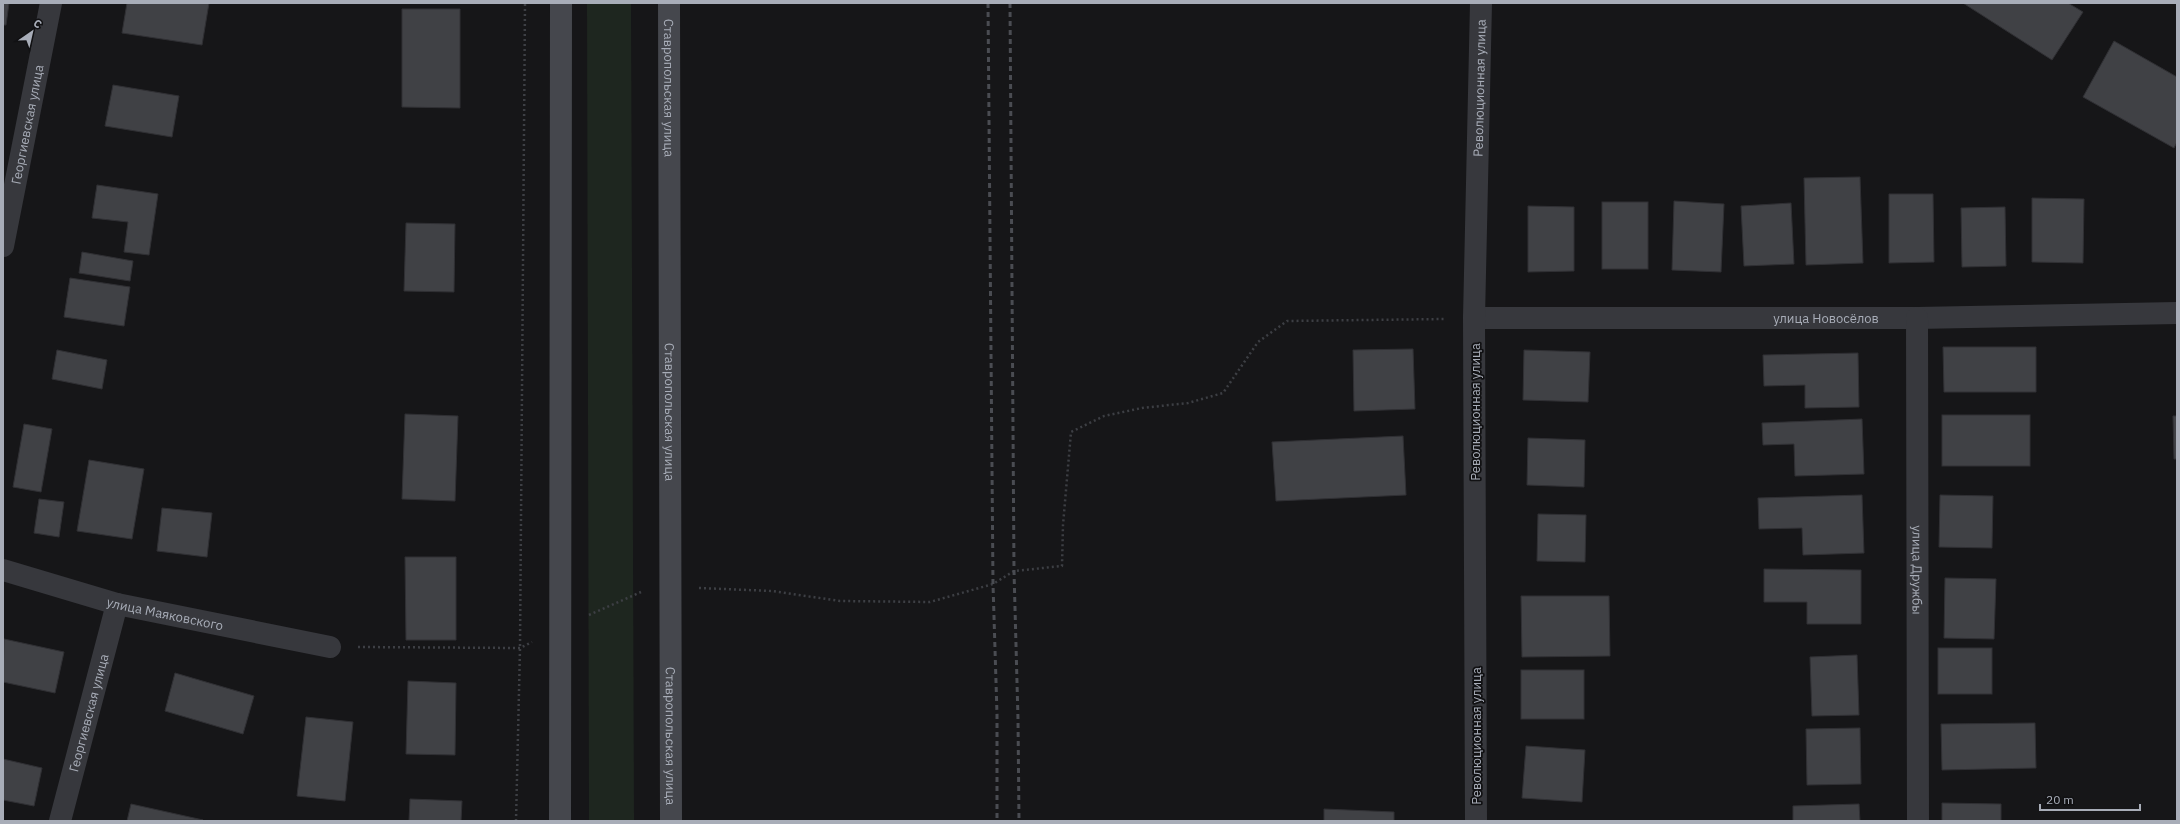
<svg xmlns="http://www.w3.org/2000/svg" width="2180" height="824" font-family="'IBM Plex Sans',sans-serif">
  <rect width="100%" height="100%" fill="#161618"/>
  <polygon fill="#1e261f" points="587,3 631,3 634,821 589,821"/>
  <g fill="#404145" stroke="#303034">
    <polygon points="3,3 9,3 6,25 3,25"/>
    <polygon points="127,3 209,3 202,45 122,33"/>
    <polygon points="1963,3 2068,3 2083,12 2052,60"/>
    <polygon points="402,9 460,9 460,108 402,107"/>
    <polygon points="2114,41 2177,77 2177,142 2174,148 2083,97"/>
    <polygon points="113,85 179,96 172,137 105,126"/>
    <polygon points="1860,177 1863,263 1806,265 1804,178"/>
    <polygon points="97,185 158,194 149,255 124,252 128,222 92,218"/>
    <polygon points="1889,194 1933,194 1934,262 1889,263"/>
    <polygon points="2032,198 2084,199 2083,263 2032,262"/>
    <polygon points="1674,201 1724,204 1721,272 1672,270"/>
    <rect x="1602" y="202" width="46" height="67"/>
    <polygon points="1791,203 1794,264 1744,266 1741,206"/>
    <polygon points="1528,206 1574,207 1574,271 1528,272"/>
    <polygon points="2005,207 2006,266 1962,267 1961,208"/>
    <polygon points="406,223 455,224 454,292 404,291"/>
    <polygon points="82,252 133,261 130,281 79,273"/>
    <polygon points="70,278 130,287 124,326 64,317"/>
    <polygon points="1943,347 2036,347 2036,392 1944,392"/>
    <polygon points="1413,349 1415,409 1354,411 1353,350"/>
    <polygon points="57,350 107,360 102,389 52,379"/>
    <polygon points="1524,350 1590,352 1588,402 1523,400"/>
    <polygon points="1858,353 1859,407 1805,408 1805,385 1764,386 1763,355"/>
    <polygon points="405,414 458,416 455,501 402,499"/>
    <rect x="1942" y="415" width="88" height="51"/>
    <polygon points="2173,416 2177,416 2177,459 2174,459"/>
    <polygon points="1862,419 1864,474 1795,476 1794,444 1763,445 1762,423"/>
    <polygon points="24,424 52,429 41,492 13,487"/>
    <polygon points="1403,436 1406,495 1276,501 1272,442"/>
    <polygon points="1528,438 1585,440 1584,487 1527,485"/>
    <polygon points="89,460 144,469 132,539 77,531"/>
    <polygon points="1862,495 1864,553 1803,555 1802,528 1759,529 1758,498"/>
    <polygon points="1940,495 1993,496 1992,548 1939,547"/>
    <polygon points="39,499 64,502 59,537 34,533"/>
    <polygon points="162,508 212,513 207,557 157,551"/>
    <polygon points="1538,514 1586,515 1585,562 1537,561"/>
    <polygon points="405,557 456,557 456,640 406,640"/>
    <polygon points="1764,569 1861,570 1861,624 1807,624 1807,602 1764,602"/>
    <polygon points="1945,578 1996,579 1994,639 1944,638"/>
    <polygon points="1521,596 1609,596 1610,656 1522,657"/>
    <polygon points="4,639 64,652 55,693 3,682"/>
    <rect x="1938" y="648" width="54" height="46"/>
    <polygon points="1857,655 1859,715 1812,716 1810,657"/>
    <rect x="1521" y="670" width="63" height="49"/>
    <polygon points="175,673 254,696 243,734 165,711"/>
    <polygon points="408,681 456,683 455,755 406,754"/>
    <polygon points="306,717 353,722 345,801 297,796"/>
    <polygon points="2035,723 2036,768 1942,770 1941,724"/>
    <polygon points="1860,728 1861,784 1807,785 1806,729"/>
    <polygon points="1526,746 1585,750 1582,802 1522,798"/>
    <polygon points="3,759 42,768 34,806 3,800"/>
    <polygon points="410,799 462,801 461,821 409,821"/>
    <polygon points="1942,803 2001,804 2001,821 1942,821"/>
    <polygon points="131,804 203,820 127,821"/>
    <polygon points="1859,804 1860,821 1793,821 1793,806"/>
    <polygon points="1324,809 1394,812 1394,821 1324,821"/>
  </g>
  <g fill="none" stroke-linecap="round" stroke-linejoin="round">
    <g stroke="#3d3f44" stroke-width="2.5" stroke-dasharray="2 3" stroke-linecap="butt">
      <polyline points="699,588 772,591 840,601 930,602 993,584 1014,571 1062,566 1063,525 1071,432 1104,416 1142,408 1188,403 1223,393 1258,342 1287,321 1445,319"/>
      <polyline points="589,615 641,592"/>
      <polyline points="358,647 520,648 532,642"/>
      <polyline points="516,821 520,648 525,3"/>
    </g>
    <g stroke="#37383d" stroke-width="22">
      <path id="s1" d="M3,246L51,3"/>
      <path id="s2" d="M1474,318H1917L2177,313"/>
      <path id="s3" d="M1917,318L1918,821"/>
      <path id="s4" d="M3,570L117,604L330,647"/>
      <path id="s5" d="M60,821L117,604"/>
      <path id="s6" d="M1476,821L1474,318L1481,3"/>
    </g>
    <g stroke="#45474d" stroke-width="22">
      <path id="s7" d="M669,3L671,821"/>
      <polyline points="560,821 561,3"/>
    </g>
    <g stroke="#4a4c52" stroke-width="3" stroke-dasharray="5 4" stroke-linecap="butt">
      <polyline points="988,3 993,584 997,714 997,821"/>
      <polyline points="1010,3 1014,571 1018,719 1019,821"/>
    </g>
  </g>
  <g text-anchor="middle" stroke-width="3.5" stroke-linejoin="round" paint-order="stroke">
    <g font-size="13" fill="#a8adb8" stroke="#111113">
      <text dy="5" stroke="none"><textPath href="#s7" startOffset="85">Ставропольская улица</textPath></text>
      <text dy="5" stroke="none"><textPath href="#s6" startOffset="733">Революционная улица</textPath></text>
      <text dy="5" stroke="none"><textPath href="#s1" startOffset="124">Георгиевская улица</textPath></text>
      <text dy="5" stroke="none"><textPath href="#s2" startOffset="352">улица Новосёлов</textPath></text>
      <text dy="5" stroke="none"><textPath href="#s7" startOffset="409">Ставропольская улица</textPath></text>
      <text transform="translate(1475 412) rotate(-90)" y="5">Революционная улица</text>
      <text dy="5" stroke="none"><textPath href="#s3" startOffset="252">улица Дружбы</textPath></text>
      <text dy="5" stroke="none"><textPath href="#s4" startOffset="168">улица Маяковского</textPath></text>
      <text dy="5" stroke="none"><textPath href="#s5" startOffset="112">Георгиевская улица</textPath></text>
      <text dy="5" stroke="none"><textPath href="#s7" startOffset="733">Ставропольская улица</textPath></text>
      <text transform="translate(1476 736) rotate(-90)" y="5">Революционная улица</text>
    </g>
  </g>
  <rect width="2180" height="824" fill="none" stroke="#a8adb8" stroke-width="8"/>
  <g transform="translate(32 32) rotate(34)" stroke="#111113" stroke-width="3" paint-order="stroke">
  <path d="M0-3L7 15L0 10L-7 15Z" fill="#a8adb8"/>
  <text y="-6" font-size="11" font-weight="bold" text-anchor="middle" fill="#a8adb8">С</text>
  </g>
  <path d="M2040 804v6h100v-6" fill="none" stroke="#a8adb8" stroke-width="2"/>
  <text x="2046" y="804" font-size="12" fill="#a8adb8" stroke="#111113" stroke-width="3" paint-order="stroke">20 m</text>
</svg>
